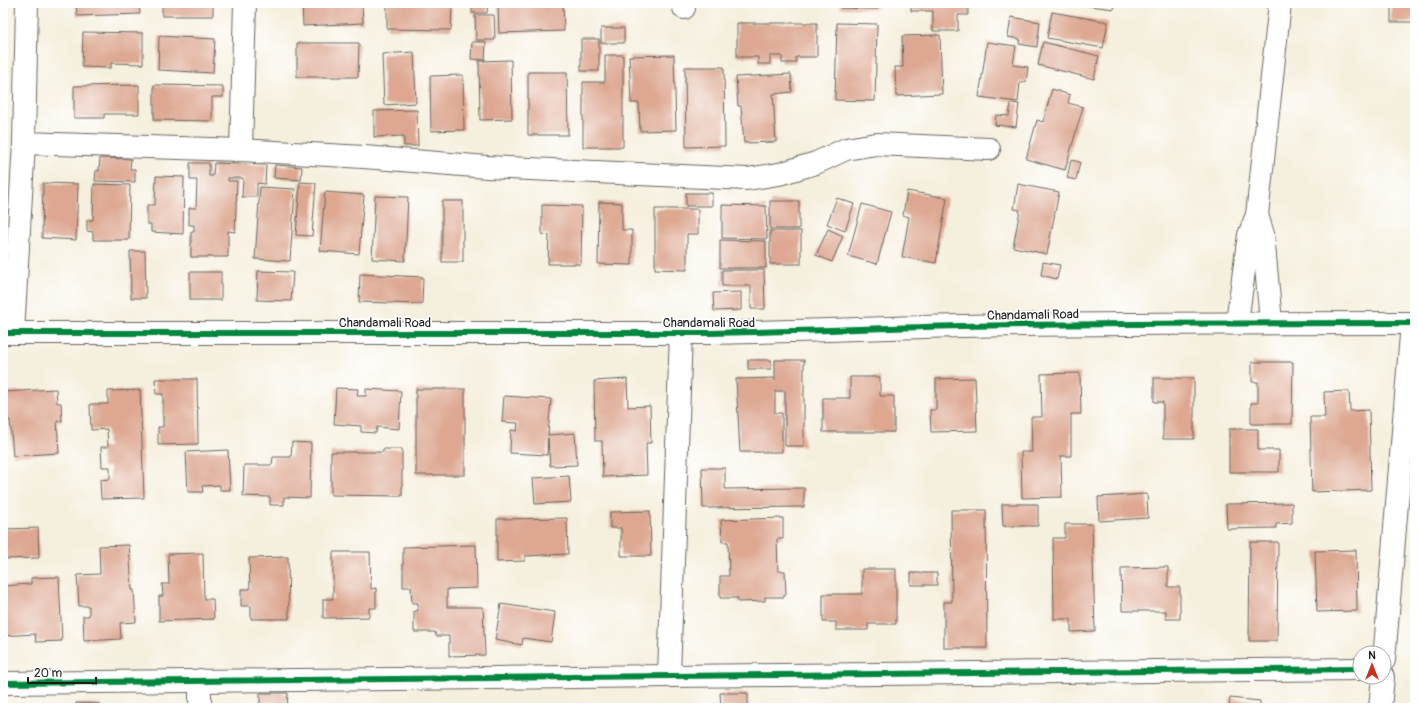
<svg xmlns="http://www.w3.org/2000/svg" width="1418" height="711" font-family="Pangolin,sans-serif">
  <rect width="100%" height="100%" fill="#fff"/>
  <filter id="ink" filterUnits="userSpaceOnUse"><feTurbulence type="fractalNoise" baseFrequency=".025" numOctaves="2"/><feDisplacementMap in="SourceGraphic" scale="8" xChannelSelector="R" yChannelSelector="G"/><feConvolveMatrix kernelMatrix="1 2 1 2 8 2 1 2 1" color-interpolation-filters="sRGB"/></filter>
  <filter id="wash" filterUnits="userSpaceOnUse"><feTurbulence type="fractalNoise" baseFrequency=".012" numOctaves="4" result="noise"/><feDisplacementMap in="SourceGraphic" scale="16" xChannelSelector="R" yChannelSelector="G"/><feGaussianBlur stdDeviation="0.9" result="paint"/><feColorMatrix in="noise" values="0 0 0 0 0 0 0 0 0 0 0 0 0 0 0 0 0 1.4 0 .05"/><feComposite in="paint" operator="in"/></filter>
  <g filter="url(#wash)">
    <rect width="100%" height="100%" fill="#f5efdd"/>
    <g id="blocks">
      <g fill="#dda791">
        <polygon points="76,3 139,3 140,14 77,16"/>
        <rect x="162" y="3" width="51" height="13"/>
        <polygon points="302,3 362,3 363,23 303,26"/>
        <polygon points="387,3 452,3 451,30 387,29"/>
        <polygon points="472,3 488,3 487,13 472,13"/>
        <polygon points="498,3 563,3 564,31 499,33"/>
        <polygon points="840,3 878,3 878,9 840,8"/>
        <polygon points="911,3 968,3 968,15 958,15 958,31 933,31 933,11 911,11"/>
        <polygon points="1065,3 1115,3 1114,9"/>
        <rect x="1391" y="3" width="24" height="19"/>
        <polygon points="1052,12 1108,22 1103,48 1047,38"/>
        <polygon points="475,15 494,15 495,40 476,40"/>
        <polygon points="1011,17 1040,22 1037,47 1019,44 1020,39 1008,37"/>
        <polygon points="737,23 817,23 817,57 796,57 796,63 782,63 782,56 770,56 770,64 758,64 758,57 737,57"/>
        <polygon points="837,23 877,24 875,101 835,100"/>
        <rect x="601" y="28" width="23" height="15"/>
        <polygon points="83,32 143,33 143,64 111,63 111,68 82,67"/>
        <polygon points="940,35 942,94 896,96 895,67 903,67 902,36"/>
        <polygon points="159,36 215,39 213,73 158,70"/>
        <rect x="581" y="39" width="18" height="32"/>
        <polygon points="472,42 486,42 485,60 471,59"/>
        <polygon points="987,42 1016,46 1013,65 1028,67 1026,82 1020,82 1018,102 979,97"/>
        <polygon points="1043,42 1099,56 1094,79 1038,65"/>
        <polygon points="297,43 359,43 358,77 297,77"/>
        <polygon points="414,52 416,103 384,105 382,54"/>
        <polygon points="605,55 623,55 623,147 583,147 583,82 605,82"/>
        <polygon points="674,55 676,130 640,131 639,103 631,103 629,56"/>
        <polygon points="511,60 512,119 480,120 479,61"/>
        <polygon points="685,67 724,67 725,146 686,147"/>
        <polygon points="528,72 567,72 568,135 528,135"/>
        <polygon points="791,74 792,92 773,94 776,142 744,143 741,106 738,106 736,77"/>
        <polygon points="463,75 464,130 431,131 430,76"/>
        <polygon points="139,85 139,114 104,114 104,118 74,118 74,86"/>
        <polygon points="154,85 223,86 223,97 212,97 212,121 154,120"/>
        <polygon points="1052,89 1070,95 1068,103 1083,107 1065,170 1026,159 1037,120 1043,122"/>
        <polygon points="1011,103 1019,104 1016,127 995,125 996,115 1009,116"/>
        <polygon points="417,110 418,146 404,146 404,136 374,137 374,111"/>
        <rect x="3" y="114" width="2" height="37"/>
        <polygon points="100,158 131,159 130,169 135,169 135,182 95,181 96,171 99,171"/>
        <polygon points="1071,160 1080,162 1076,180 1067,178"/>
        <polygon points="190,163 209,163 209,176 213,176 214,163 266,165 265,184 257,183 257,197 242,197 243,178 228,178 228,181 237,181 235,232 228,231 228,257 191,257 191,232 194,232 194,225 189,225 189,208 196,208 197,180 190,180"/>
        <polygon points="275,165 302,167 301,180 274,178"/>
        <polygon points="156,176 184,177 183,234 151,232 151,224 147,224 147,205 155,205"/>
        <polygon points="300,182 316,183 312,236 296,235"/>
        <polygon points="43,183 78,184 76,240 42,238"/>
        <polygon points="94,184 130,185 129,240 93,240 93,232 87,231 87,220 93,220"/>
        <polygon points="1018,184 1059,192 1047,254 1013,247 1020,210 1014,209"/>
        <polygon points="260,187 295,189 290,261 255,259"/>
        <polygon points="907,191 947,198 936,263 902,257 909,217 903,215"/>
        <polygon points="325,192 364,195 359,254 320,251"/>
        <rect x="686" y="193" width="26" height="13"/>
        <polygon points="375,196 408,197 405,261 372,259"/>
        <polygon points="837,198 854,204 845,231 827,224"/>
        <rect x="442" y="201" width="21" height="61"/>
        <rect x="770" y="201" width="29" height="28"/>
        <polygon points="599,202 622,203 622,230 632,230 632,265 598,264"/>
        <polygon points="862,204 891,212 877,264 848,256"/>
        <polygon points="542,205 582,206 581,264 548,264 549,235 542,234"/>
        <polygon points="722,205 766,206 767,239 722,238"/>
        <polygon points="655,209 698,209 698,234 687,234 687,270 655,269"/>
        <polygon points="828,229 843,236 832,262 816,255"/>
        <rect x="770" y="231" width="31" height="33"/>
        <polygon points="720,240 766,241 766,268 720,268"/>
        <polygon points="130,251 145,251 146,298 131,298"/>
        <polygon points="1043,262 1060,265 1057,279 1041,275"/>
        <polygon points="722,270 764,270 765,309 751,309 751,286 722,286"/>
        <polygon points="258,271 293,272 291,301 257,300"/>
        <rect x="190" y="272" width="31" height="28"/>
        <polygon points="360,274 423,277 422,304 359,302"/>
        <polygon points="741,292 741,310 714,311 713,293"/>
        <rect x="748" y="360" width="23" height="9"/>
        <polygon points="775,360 804,360 804,446 785,446 785,391 775,391 775,413 782,413 782,452 740,452 736,379 774,378 775,380"/>
        <polygon points="1252,362 1293,362 1292,424 1251,424 1251,403 1258,403 1258,382 1252,382"/>
        <polygon points="1080,373 1081,414 1071,414 1071,456 1061,456 1062,497 1022,498 1021,452 1032,452 1031,417 1042,417 1041,374"/>
        <polygon points="850,377 880,377 880,396 894,396 894,432 823,432 823,398 850,398"/>
        <polygon points="975,378 977,431 931,432 930,410 936,410 936,379"/>
        <polygon points="1154,378 1194,378 1194,439 1163,439 1163,402 1154,402"/>
        <polygon points="155,379 197,379 198,444 158,445 158,427 163,427 163,394 156,394"/>
        <polygon points="627,379 628,407 650,406 651,443 646,443 647,475 603,477 602,441 595,441 594,381"/>
        <polygon points="336,388 358,389 357,396 366,396 366,389 401,391 399,429 377,427 376,433 361,432 361,426 334,424"/>
        <polygon points="56,389 57,403 61,403 62,421 57,421 59,453 13,456 10,420 4,421 3,392"/>
        <rect x="416" y="389" width="49" height="86"/>
        <polygon points="140,390 144,498 101,499 100,480 110,479 110,467 102,467 101,447 108,447 107,429 91,430 90,404 108,404 108,391"/>
        <polygon points="1349,391 1350,411 1369,410 1371,490 1312,492 1310,417 1325,417 1324,392"/>
        <polygon points="504,396 551,399 548,435 575,433 577,465 550,466 548,438 547,455 510,453 511,430 517,431 518,423 502,422"/>
        <polygon points="1229,429 1258,429 1258,450 1279,450 1279,472 1229,472"/>
        <polygon points="292,442 311,443 310,498 284,497 284,505 270,505 270,497 243,496 244,465 272,465 273,457 291,457"/>
        <polygon points="383,449 402,449 402,496 331,495 331,452 383,452"/>
        <polygon points="228,450 230,490 220,490 220,485 202,486 203,492 188,492 186,452"/>
        <polygon points="702,468 725,468 725,489 804,488 804,507 703,508"/>
        <polygon points="569,476 571,502 535,504 533,478"/>
        <polygon points="1147,494 1148,518 1099,521 1098,497"/>
        <polygon points="1292,503 1292,523 1276,524 1276,528 1227,529 1226,504"/>
        <polygon points="1002,504 1038,504 1038,526 1003,526"/>
        <polygon points="951,510 986,510 987,648 944,648 944,602 952,602"/>
        <polygon points="650,511 651,556 621,556 621,528 610,528 610,512"/>
        <polygon points="567,518 568,554 525,556 525,561 497,562 497,519"/>
        <polygon points="783,518 783,539 777,539 778,571 785,571 786,595 784,595 784,597 765,597 765,601 738,602 738,598 720,598 720,576 729,576 728,542 722,542 721,520"/>
        <polygon points="1065,524 1092,524 1095,631 1071,632 1071,619 1054,619 1053,538 1065,538"/>
        <polygon points="38,528 39,558 3,559 3,529"/>
        <polygon points="1250,542 1278,542 1277,641 1249,641"/>
        <polygon points="129,545 132,590 134,590 136,622 120,623 121,639 84,641 83,616 89,616 89,606 79,606 77,575 100,574 99,546"/>
        <polygon points="476,545 477,588 447,589 447,607 483,607 485,655 449,656 449,636 436,636 435,632 414,632 414,611 418,611 418,603 412,603 411,587 403,587 403,547"/>
        <polygon points="1356,550 1357,611 1317,612 1315,551"/>
        <polygon points="333,552 370,552 371,589 376,588 376,608 369,608 369,617 323,618 323,599 333,599"/>
        <polygon points="203,553 204,599 213,599 214,619 159,621 159,596 163,596 162,584 169,584 168,554"/>
        <polygon points="288,557 289,619 251,619 251,606 241,606 241,589 250,589 249,558"/>
        <polygon points="1168,567 1168,587 1180,587 1180,619 1166,619 1166,611 1122,611 1121,568"/>
        <polygon points="862,569 896,569 896,624 868,624 868,630 836,630 836,622 823,622 823,594 862,594"/>
        <rect x="911" y="573" width="26" height="12"/>
        <polygon points="59,577 62,641 36,642 35,634 3,636 3,586 31,584 31,578"/>
        <polygon points="501,604 555,612 551,642 523,638 522,645 495,640"/>
        <polygon points="260,693 288,693 287,708 260,708"/>
        <polygon points="720,693 748,693 748,708 721,708"/>
        <polygon points="1230,698 1260,701 1260,708 1229,708"/>
        <polygon points="76,703 100,704 100,708 75,708"/>
      </g>
    </g>
  </g>
  <g filter="url(#ink)">
    <use href="#blocks" fill-opacity="0" stroke="#686660" stroke-width="1"/>
    <g fill="none" stroke-linecap="round" stroke-linejoin="round">
      <defs>
        <g id="minor">
          <polyline points="684,8 684,3"/>
          <polyline points="24,143 241,150 364,157 487,167 747,179 779,174 816,163 846,149 876,144 989,149"/>
          <polyline points="241,150 245,3"/>
          <polyline points="1257,215 1263,234 1271,322"/>
          <polyline points="1237,322 1249,235 1257,215 1280,3"/>
          <path d="M3,333H681C775,333 868,328 961,326C1113,323 1264,323 1415,323"/>
          <polyline points="13,333 24,143 27,3"/>
          <polyline points="1384,660 1412,323"/>
          <polyline points="669,676 681,333"/>
          <polyline points="200,680 200,708"/>
          <polyline points="3,683 1360,669"/>
          <polyline points="1380,708 1383,677"/>
        </g>
      </defs>
      <use href="#minor" stroke="#686660" stroke-width="24"/>
      <use href="#minor" stroke="#fff" stroke-width="22"/>
      <defs>
        <g id="cycleway">
          <path d="M3,333H681C775,333 868,328 961,326C1113,323 1264,323 1415,323"/>
          <polyline points="3,683 1360,669"/>
        </g>
      </defs>
      <use href="#cycleway" stroke="#fff" stroke-width="8"/>
      <use href="#cycleway" stroke="#00873e" stroke-width="6"/>
    </g>
  </g>
  <g text-anchor="middle" stroke-width="3.5" stroke-linejoin="round" paint-order="stroke">
    <g font-size="13" fill="#1c1c1c" stroke="#fff">
      <text transform="translate(1033 314) rotate(-1)" y="5">Chandamali Road</text>
      <text x="385" y="327">Chandamali Road</text>
      <text x="709" y="327">Chandamali Road</text>
    </g>
  </g>
  <rect width="1418" height="711" fill="none" stroke="#fff" stroke-width="16"/>
  <g transform="translate(1372 665)"><circle r="19" fill="#ffffff" stroke="#a4a4a4"/>
  <path d="M0-3L7 15L0 10L-7 15Z" fill="#c8321e"/>
  <text y="-6" font-size="11" font-weight="bold" text-anchor="middle" fill="#1c1c1c">N</text>
  </g>
  <path d="M28 677v6h68v-6" fill="none" stroke="#1c1c1c" stroke-width="2"/>
  <text x="34" y="677" font-size="12" fill="#1c1c1c" stroke="#ffffff" stroke-width="3" paint-order="stroke">20 m</text>
</svg>
